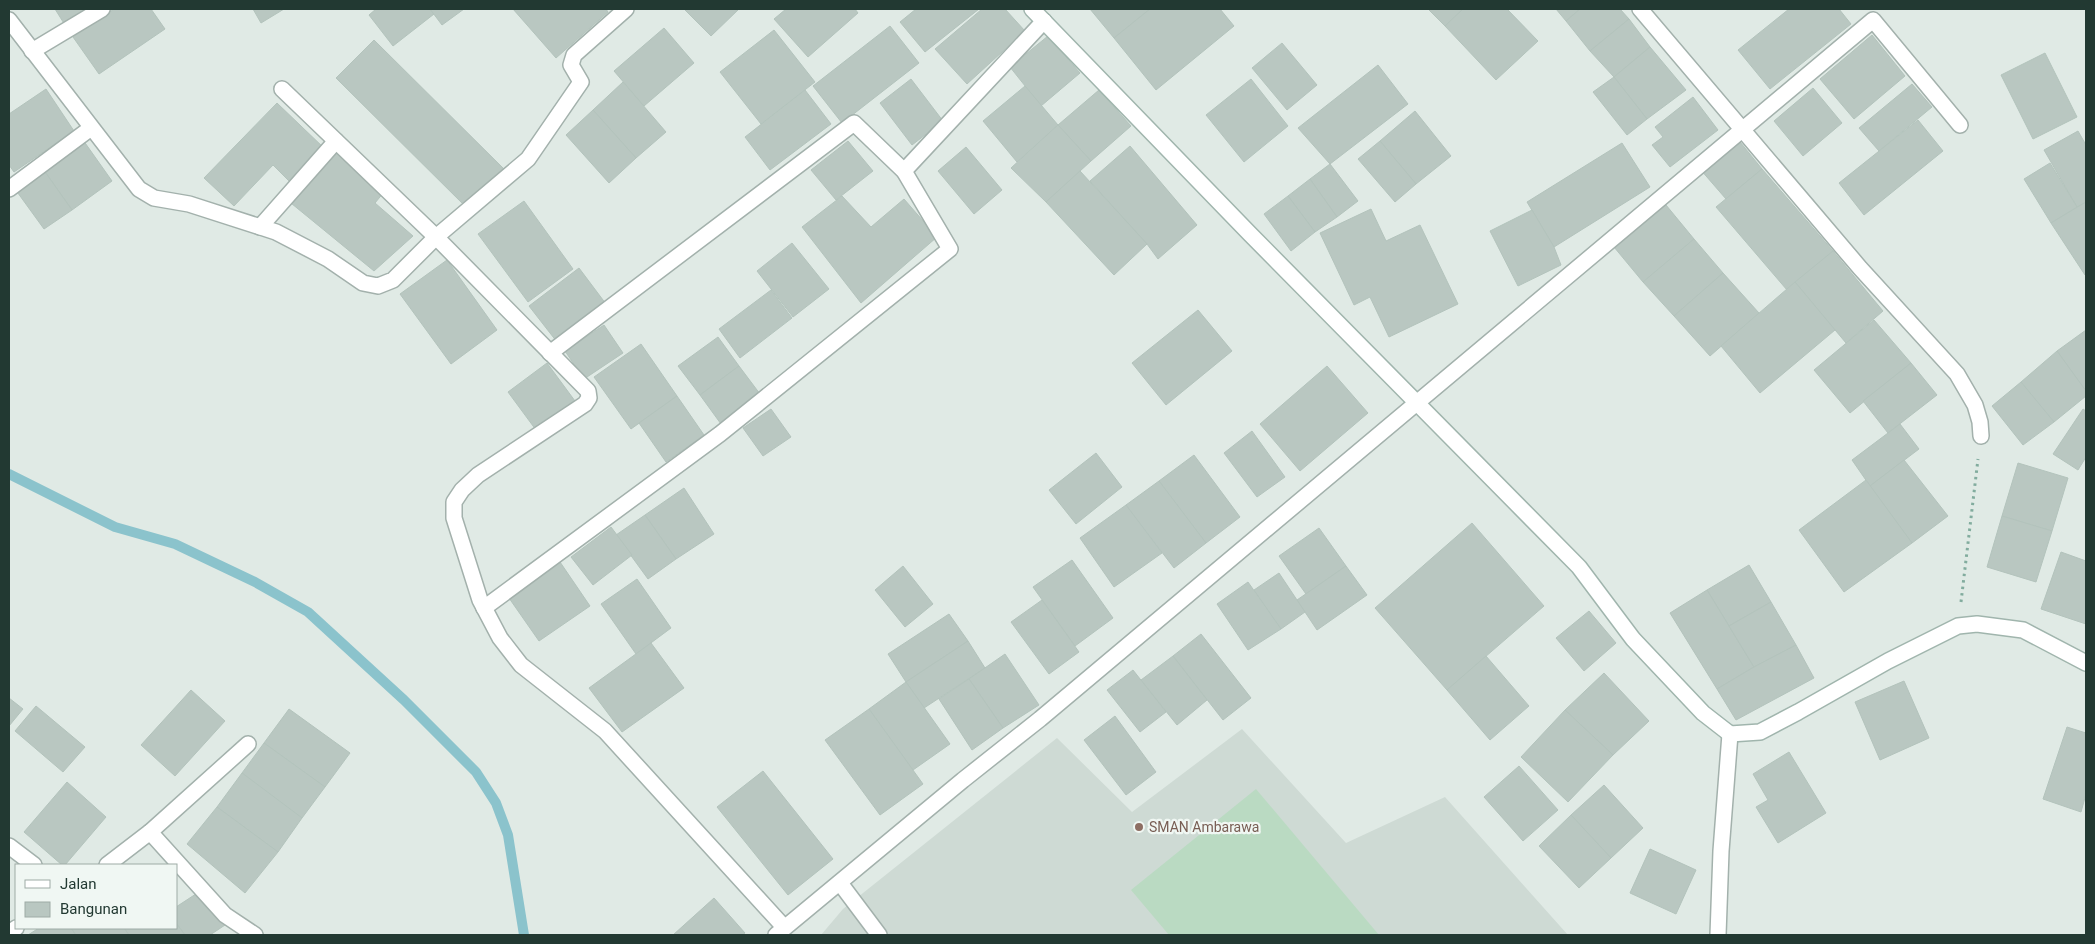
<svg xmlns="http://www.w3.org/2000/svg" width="2095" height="944" font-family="Roboto,sans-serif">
  <rect width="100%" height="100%" fill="#e0eae5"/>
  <polygon fill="#cedad4" points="1242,729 1346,843 1445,797 1568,935 821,935 843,909 1057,738 1132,812"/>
  <polygon fill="#badac2" points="1256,789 1379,935 1169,935 1131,890"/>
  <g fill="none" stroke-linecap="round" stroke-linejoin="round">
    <polyline stroke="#8bc3cc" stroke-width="10" points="9,474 115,527 175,544 255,582 308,612 404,700 476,772 496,803 508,835 524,935"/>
  </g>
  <g fill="#b9c7c1" stroke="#b3c3bc">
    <polygon points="55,9 93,9 65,25"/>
    <polygon points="114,9 151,9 165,29 99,74 73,37"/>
    <polygon points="253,9 284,9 261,23"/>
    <polygon points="376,9 430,9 434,14 393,46 369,15"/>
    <polygon points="430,9 464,9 442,25"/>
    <polygon points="513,9 606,9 608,12 556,58"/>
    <polygon points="684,9 739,9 711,36"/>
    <polygon points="786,9 855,9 858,13 808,57 774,19"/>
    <polygon points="916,9 979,9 925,52 900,22"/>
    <polygon points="982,9 1005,9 1025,31 967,84 935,49"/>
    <polygon points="1090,9 1150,9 1114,38"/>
    <polygon points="1150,9 1220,9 1234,26 1156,90 1114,38"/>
    <polygon points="1428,9 1463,9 1445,26"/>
    <polygon points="1463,9 1507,9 1538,41 1496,80 1445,26"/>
    <polygon points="1556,9 1580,9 1566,21"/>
    <polygon points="1580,9 1620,9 1629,19 1590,51 1566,21"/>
    <polygon points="1789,9 1839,9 1851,24 1770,89 1738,50"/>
    <polygon points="1629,19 1650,47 1614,77 1590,51"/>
    <polygon points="890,26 919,63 842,123 813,86"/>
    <polygon points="664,28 694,63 644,106 614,71"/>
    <polygon points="774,30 815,82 761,124 720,72"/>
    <polygon points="1872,35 1905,76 1854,119 1820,79"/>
    <polygon points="1048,36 1080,73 1041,106 1010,67"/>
    <polygon points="374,40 506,171 468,209 336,78"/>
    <polygon points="1282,43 1317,85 1287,110 1252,68"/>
    <polygon points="1650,47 1686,90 1647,119 1614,77"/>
    <polygon points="2045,53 2077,117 2033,139 2001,75"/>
    <polygon points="1378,65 1408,104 1330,164 1298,128"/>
    <polygon points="1614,77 1647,119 1627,135 1593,92"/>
    <polygon points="911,79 943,121 912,145 880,103"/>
    <polygon points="1251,79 1288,126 1244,162 1206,115"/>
    <polygon points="623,82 666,132 636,158 593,110"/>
    <polygon points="1912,84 1932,107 1879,151 1859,128"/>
    <polygon points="1025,86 1058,125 1017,162 983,121"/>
    <polygon points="1813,88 1842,123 1803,156 1774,121"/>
    <polygon points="46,89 74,131 14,172 9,165 9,114"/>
    <polygon points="805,90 831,124 770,170 745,137"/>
    <polygon points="1099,90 1131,126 1091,161 1058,125"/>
    <polygon points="1693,97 1718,130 1670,167 1652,145 1663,137 1655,127"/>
    <polygon points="277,103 325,149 291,183 273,165 234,206 204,178"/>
    <polygon points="593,110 636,158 609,183 566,135"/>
    <polygon points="1415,111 1451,156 1416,184 1380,141"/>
    <polygon points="1918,120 1943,151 1864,215 1839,183"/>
    <polygon points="1058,125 1091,161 1046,202 1011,168"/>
    <polygon points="2078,131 2086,145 2086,202 2077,207 2044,150"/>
    <polygon points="1736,137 1762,169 1726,199 1700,169"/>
    <polygon points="83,140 112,181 72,210 43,169"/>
    <polygon points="848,141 873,171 836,200 811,170"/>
    <polygon points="1380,141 1416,184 1395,202 1358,159"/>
    <polygon points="1622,143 1650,187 1554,247 1527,202"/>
    <polygon points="1130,146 1197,225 1158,259 1147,244 1090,181"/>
    <polygon points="966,147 1002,190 974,214 938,171"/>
    <polygon points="335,149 384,192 375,203 413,236 374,271 286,199"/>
    <polygon points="2050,163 2077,207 2051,223 2024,179"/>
    <polygon points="1330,164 1358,201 1337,217 1310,179"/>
    <polygon points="43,169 72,210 44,229 15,189"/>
    <polygon points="1762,169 1833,251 1787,290 1716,207"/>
    <polygon points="1080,171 1147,244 1114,275 1046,202"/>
    <polygon points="1310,179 1337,217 1315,232 1288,196"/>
    <polygon points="842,196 871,227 904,199 937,237 861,303 802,227"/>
    <polygon points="1288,196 1315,232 1291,251 1264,214"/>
    <polygon points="524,201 573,269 528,302 478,234"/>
    <polygon points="2086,202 2086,274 2085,275 2051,223"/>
    <polygon points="1666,205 1694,239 1643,282 1614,247"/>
    <polygon points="1371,209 1386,241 1420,225 1458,304 1389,337 1370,297 1354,305 1320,233"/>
    <polygon points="1532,210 1554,247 1561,265 1518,286 1490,231"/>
    <polygon points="1694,239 1723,273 1674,316 1643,282"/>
    <polygon points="792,243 829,289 793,317 757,271"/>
    <polygon points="1833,251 1883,311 1846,343 1795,282"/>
    <polygon points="447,260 497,330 451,364 400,294"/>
    <polygon points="579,268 606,304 557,342 529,306"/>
    <polygon points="1723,273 1759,313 1710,356 1674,316"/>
    <polygon points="1795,282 1835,330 1760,393 1721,346"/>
    <polygon points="771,290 792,318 740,358 719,329"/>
    <polygon points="1198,310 1232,351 1166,405 1132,363"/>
    <polygon points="1874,320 1911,363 1850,413 1814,370"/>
    <polygon points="604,325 623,353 584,379 565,351"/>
    <polygon points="2086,330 2086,388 2084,389 2057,351"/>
    <polygon points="718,337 739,366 700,395 678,366"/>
    <polygon points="641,344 677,396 631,429 594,377"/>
    <polygon points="2057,351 2086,391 2086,396 2054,422 2021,382"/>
    <polygon points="547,363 575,401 536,430 508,392"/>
    <polygon points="1911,363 1937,395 1888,433 1863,401"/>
    <polygon points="739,366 760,394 721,424 700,395"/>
    <polygon points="1327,366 1368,413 1300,471 1260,424"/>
    <polygon points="2021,382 2054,422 2023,445 1992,406"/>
    <polygon points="677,396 704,435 666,462 639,423"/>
    <polygon points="771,409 791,437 763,456 743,428"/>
    <polygon points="2083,409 2086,411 2086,457 2078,470 2053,454"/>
    <polygon points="1900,424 1919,449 1870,486 1852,460"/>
    <polygon points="1252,431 1285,477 1257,497 1224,453"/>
    <polygon points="1096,453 1122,487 1076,524 1049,490"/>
    <polygon points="1194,455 1240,517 1206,543 1159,481"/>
    <polygon points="1904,460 1948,516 1912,543 1870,486"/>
    <polygon points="2018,463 2068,478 2052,531 2002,516"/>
    <polygon points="1866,480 1912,543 1844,592 1799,530"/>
    <polygon points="1159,481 1206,543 1174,568 1126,505"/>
    <polygon points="684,488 714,534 676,559 645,515"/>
    <polygon points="1126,505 1162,553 1114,587 1080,538"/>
    <polygon points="645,515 676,559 648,579 616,535"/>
    <polygon points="2002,516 2052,531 2036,582 1987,567"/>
    <polygon points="1472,523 1544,606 1447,690 1375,608"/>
    <polygon points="611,527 632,555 593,585 571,557"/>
    <polygon points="1319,528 1346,566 1306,594 1279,556"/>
    <polygon points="2061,552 2086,561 2086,624 2041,609"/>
    <polygon points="1072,560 1113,618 1075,646 1033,587"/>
    <polygon points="560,562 590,606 539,641 509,598"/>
    <polygon points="1749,565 1771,602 1729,626 1707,590"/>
    <polygon points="903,566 933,604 905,627 875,590"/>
    <polygon points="1346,566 1367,595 1317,630 1297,600"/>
    <polygon points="1279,573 1305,612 1281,629 1254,590"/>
    <polygon points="637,579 671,628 636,654 601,604"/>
    <polygon points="1248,582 1281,629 1248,650 1217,604"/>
    <polygon points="1707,590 1754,667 1717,689 1670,613"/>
    <polygon points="1042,600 1079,652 1049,674 1011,622"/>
    <polygon points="1771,602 1796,645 1754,667 1729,626"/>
    <polygon points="1589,611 1616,643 1584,671 1556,638"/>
    <polygon points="949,614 968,641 906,682 888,654"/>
    <polygon points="1201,634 1251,698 1223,720 1173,656"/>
    <polygon points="968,641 985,668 924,708 906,682"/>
    <polygon points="651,643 684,688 622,732 589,688"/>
    <polygon points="1796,645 1814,678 1736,720 1717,689 1754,667"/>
    <polygon points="1005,654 1039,705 1003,728 969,679"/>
    <polygon points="1173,656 1207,700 1177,725 1141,680"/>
    <polygon points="1486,656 1529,706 1490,740 1447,690"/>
    <polygon points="1133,670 1166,712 1140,732 1107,690"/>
    <polygon points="1604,673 1649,721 1613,755 1565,710"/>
    <polygon points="969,679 1003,728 972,750 939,699"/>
    <polygon points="1904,681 1929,738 1880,760 1855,702"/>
    <polygon points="906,682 950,744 913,770 869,709"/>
    <polygon points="191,690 225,721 175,776 141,745"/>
    <polygon points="9,698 23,709 9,726"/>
    <polygon points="36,706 85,747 63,772 15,731"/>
    <polygon points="289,709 350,753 325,787 264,743"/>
    <polygon points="869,709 923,784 880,815 825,740"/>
    <polygon points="1565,710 1613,755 1568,802 1521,757"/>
    <polygon points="1115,716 1156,772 1126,795 1084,740"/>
    <polygon points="2067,727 2086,733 2086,794 2081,812 2043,799"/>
    <polygon points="264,743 325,787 302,818 242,773"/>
    <polygon points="1789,752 1826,813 1778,843 1756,807 1768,800 1753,774"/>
    <polygon points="1519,766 1558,810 1523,841 1484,797"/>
    <polygon points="763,771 833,859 788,895 717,807"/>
    <polygon points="242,773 302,818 278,852 217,807"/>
    <polygon points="67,782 106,817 65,865 62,865 24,832"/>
    <polygon points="1604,785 1643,828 1611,858 1571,815"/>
    <polygon points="217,807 278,852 245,893 187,844"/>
    <polygon points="1571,815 1611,858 1579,888 1539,846"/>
    <polygon points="1650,849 1696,870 1676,914 1630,893"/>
    <polygon points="202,890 225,925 210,935 185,935 176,923 176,907"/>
    <polygon points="714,898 745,933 742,935 673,935"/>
    <polygon points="176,923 185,935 129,935 124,928 176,928"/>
    <polygon points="39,928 71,928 76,935 28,935"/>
    <polygon points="71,928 124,928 129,935 76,935"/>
  </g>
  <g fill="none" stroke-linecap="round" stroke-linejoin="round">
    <defs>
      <g id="lane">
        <polyline points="260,227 336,141"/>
        <polyline points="840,883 879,935"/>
      </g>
      <g id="street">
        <polyline points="1640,9 1860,268 1957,374 1975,405 1980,422 1981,436"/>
        <polyline points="9,20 139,189 154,198 189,204 276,232 328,259 363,283 378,286 393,280 436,237 528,159 581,82 571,65 574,55 626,9"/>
        <polyline points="32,51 102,9"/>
        <polyline points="282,89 436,237 588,391 589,398 585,404 478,475 462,490 454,502 454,518 480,600 500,638 521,665 605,731 784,927"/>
        <polyline points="904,171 1044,21"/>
        <polyline points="9,189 91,128"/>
        <polyline points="484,608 720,434 950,249 904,171 854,123 550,353"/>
        <polyline points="150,832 225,915 255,935"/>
        <polyline points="9,846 34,865"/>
        <polyline points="107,865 150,832 248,744"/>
        <polyline points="9,933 16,928"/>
        <polyline points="776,935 963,780 1040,719 1873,20 1960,125"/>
        <polyline points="1718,935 1721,851 1730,734"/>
      </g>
      <polyline id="secondary" points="1032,9 1250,234 1579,567 1633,639 1703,713 1730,734 1760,732 1798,712 1888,661 1958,626 1977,624 2023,630 2086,663"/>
    </defs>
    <use href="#lane" stroke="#a3b1ac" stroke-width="18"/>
    <use href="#street" stroke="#a3b1ac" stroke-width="18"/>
    <use href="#secondary" stroke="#a0b5ad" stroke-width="18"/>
    <polyline stroke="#82ac9e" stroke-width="3" stroke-dasharray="2.5 4" stroke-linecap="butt" points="1961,602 1978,459"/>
    <use href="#lane" stroke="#fff" stroke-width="15"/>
    <use href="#street" stroke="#fff" stroke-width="15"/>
    <use href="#secondary" stroke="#fff" stroke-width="15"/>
  </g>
  <circle fill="#8d6e63" stroke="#f0f7f3" stroke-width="2" cx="1139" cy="827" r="5"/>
  <g text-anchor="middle" stroke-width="4.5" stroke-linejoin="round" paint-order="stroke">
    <g font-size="14" fill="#785e54" stroke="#f0f7f3" text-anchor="start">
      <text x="1149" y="832">SMAN Ambarawa</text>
    </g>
  </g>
  <rect width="2095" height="944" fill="none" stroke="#223932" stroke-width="20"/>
  <rect x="15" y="864" width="162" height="65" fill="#f0f7f3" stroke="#9eaba6"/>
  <rect x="25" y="880" width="25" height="8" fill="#ffffff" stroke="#9eaba6"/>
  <text x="60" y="889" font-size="15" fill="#223932">Jalan</text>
  <rect x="25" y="902" width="25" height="15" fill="#b9c7c1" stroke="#9eaba6"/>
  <text x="60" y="914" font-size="15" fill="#223932">Bangunan</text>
</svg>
